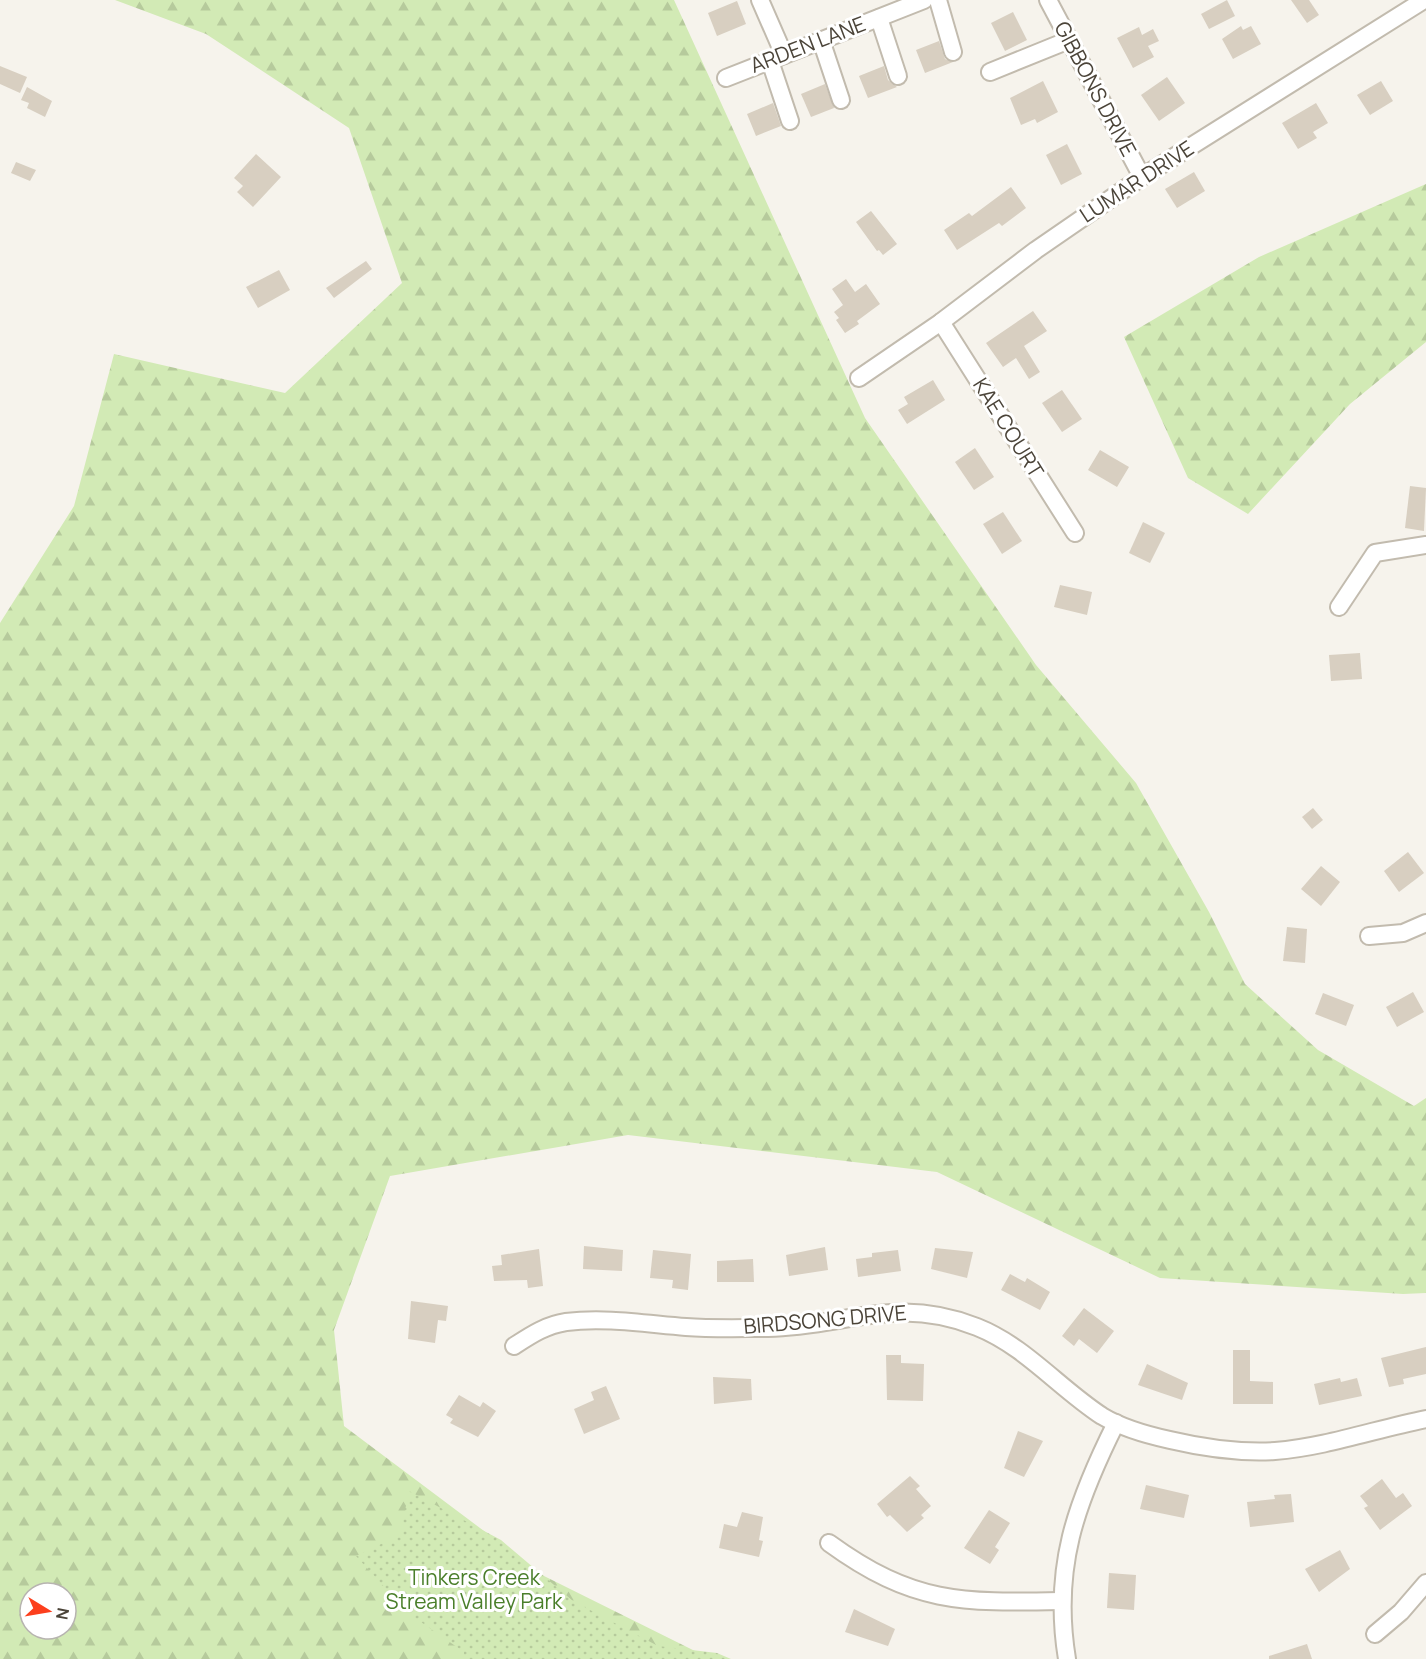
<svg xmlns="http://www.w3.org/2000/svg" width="1426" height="1659" font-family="Manrope,sans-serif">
  <defs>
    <pattern id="forest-firs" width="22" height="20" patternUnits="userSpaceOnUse" patternTransform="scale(1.5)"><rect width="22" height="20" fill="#d2eab5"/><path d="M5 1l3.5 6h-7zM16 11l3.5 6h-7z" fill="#b6ca9c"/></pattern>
    <pattern id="park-dots" width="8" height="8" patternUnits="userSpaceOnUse" patternTransform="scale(1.5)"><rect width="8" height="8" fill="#d2eab5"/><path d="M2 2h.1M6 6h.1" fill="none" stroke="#b6ca9c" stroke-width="1.8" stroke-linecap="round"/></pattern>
  </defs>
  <rect width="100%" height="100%" fill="#f6f3ec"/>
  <g fill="url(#forest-firs)" fill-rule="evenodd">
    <path d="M115,0H674L865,418L1036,665L1136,783L1209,912L1245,984L1318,1050L1414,1106L1426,1098V1293L1403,1294L1160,1278L937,1172L628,1135L390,1176L334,1330L344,1426L544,1576L711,1659H0V623L74,506L114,354L285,393L402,283L349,128L206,34ZM30,1593H66V1629H30Z"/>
    <polygon points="1426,184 1426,342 1350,404 1248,514 1188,478 1124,337 1259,257"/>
  </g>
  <polygon fill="url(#park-dots)" points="409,1491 501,1540 573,1601 658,1646 717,1653 731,1659 464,1659 464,1652 408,1613 356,1556 400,1535"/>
  <g fill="#d8cfc1">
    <polygon points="1227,0 1235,16 1209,29 1201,14"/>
    <polygon points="1291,0 1309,0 1319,15 1307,23"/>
    <polygon points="737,1 746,24 717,36 708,13"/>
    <polygon points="1013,12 1027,40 1005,51 991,23"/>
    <polygon points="1241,26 1243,30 1251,26 1261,44 1233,59 1222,39"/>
    <polygon points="1139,27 1142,35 1153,29 1159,41 1148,46 1154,57 1133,68 1117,38"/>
    <polygon points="939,41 945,59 953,62 925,73 916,50"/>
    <polygon points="0,66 27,77 20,93 0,84"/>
    <polygon points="884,66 888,80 897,87 868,98 859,76"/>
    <polygon points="1167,77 1185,103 1159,121 1141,95"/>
    <polygon points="1043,81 1058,112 1037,123 1035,119 1021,125 1010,98"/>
    <polygon points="1381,81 1393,101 1370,115 1357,95"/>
    <polygon points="825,84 834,108 811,117 801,94"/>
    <polygon points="27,87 52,101 45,117 27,108 29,103 21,100"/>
    <polygon points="773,103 781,126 756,136 747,114"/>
    <polygon points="1316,103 1328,123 1313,132 1317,138 1298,149 1282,123"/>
    <polygon points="1067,144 1082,174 1061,185 1046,155"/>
    <polygon points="256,154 281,177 253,207 237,192 243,186 234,178"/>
    <polygon points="16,162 36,170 30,181 11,173"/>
    <polygon points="1194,172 1205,191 1177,208 1165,189"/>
    <polygon points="1011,187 1026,208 1002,226 999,223 957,250 944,230 969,213 972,216"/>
    <polygon points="871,211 897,244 883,255 879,250 877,251 856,222"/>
    <polygon points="366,261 372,269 334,298 326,288"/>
    <polygon points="279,270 290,290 258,308 246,287"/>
    <polygon points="846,279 855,292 866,284 880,304 857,321 859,324 845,333 836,320 839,318 834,312 843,305 832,289"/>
    <polygon points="1033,311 1047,331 1024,346 1040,372 1029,379 1016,358 1003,367 986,343"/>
    <polygon points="933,380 945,400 907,424 898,410 908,404 904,397"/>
    <polygon points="1062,390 1082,419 1062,432 1042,403"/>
    <polygon points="975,448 994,477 974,490 955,462"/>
    <polygon points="1100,450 1129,467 1117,487 1088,470"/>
    <polygon points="1410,486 1426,488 1424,531 1405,528"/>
    <polygon points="1003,512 1022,541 1002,554 983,524"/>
    <polygon points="1143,522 1165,533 1150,563 1129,553"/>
    <polygon points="1060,585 1092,592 1087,615 1054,607"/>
    <polygon points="1360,653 1362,679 1331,681 1329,655"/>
    <polygon points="1313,808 1323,820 1312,829 1302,817"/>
    <polygon points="1408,852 1424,873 1399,892 1384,871"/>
    <polygon points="1321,866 1340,882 1321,906 1301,889"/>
    <polygon points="1287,927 1307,929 1305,963 1283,961"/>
    <polygon points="1413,992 1424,1012 1397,1027 1386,1007"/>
    <polygon points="1323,993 1354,1005 1346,1026 1315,1014"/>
    <polygon points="584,1246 623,1250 622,1271 583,1269"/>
    <polygon points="825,1247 828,1270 789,1276 786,1255"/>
    <polygon points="935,1248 973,1252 967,1278 931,1269"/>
    <polygon points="539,1249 543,1286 528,1288 527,1280 494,1281 492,1266 502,1265 501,1255"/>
    <polygon points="653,1250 691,1254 688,1290 672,1288 673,1280 650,1278"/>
    <polygon points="898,1250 901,1271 858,1277 856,1259 872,1257 872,1253"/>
    <polygon points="753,1259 754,1282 717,1282 717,1261"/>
    <polygon points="1010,1274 1025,1282 1027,1278 1050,1292 1040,1310 1001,1290"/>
    <polygon points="411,1301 448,1306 446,1321 438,1320 435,1343 408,1339"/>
    <polygon points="1084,1308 1114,1331 1097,1353 1079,1339 1074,1346 1062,1336"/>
    <polygon points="1426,1347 1426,1374 1403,1379 1404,1384 1389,1387 1381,1358"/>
    <polygon points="1233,1350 1250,1350 1250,1381 1273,1382 1273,1404 1233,1404"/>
    <polygon points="886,1355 901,1355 901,1363 924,1364 923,1401 887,1400"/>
    <polygon points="1147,1364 1188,1383 1182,1400 1138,1385"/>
    <polygon points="713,1377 751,1379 752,1400 714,1404"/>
    <polygon points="1340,1378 1341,1382 1357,1378 1362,1396 1319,1405 1314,1384"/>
    <polygon points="606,1386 620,1419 584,1434 574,1409 594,1400 591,1392"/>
    <polygon points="459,1395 480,1407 483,1402 496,1411 478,1437 450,1423 453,1419 446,1415"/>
    <polygon points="1018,1431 1043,1441 1024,1477 1004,1468"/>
    <polygon points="910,1476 920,1486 916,1489 931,1506 921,1515 924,1518 907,1532 890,1515 887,1517 877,1504"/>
    <polygon points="1382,1479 1396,1498 1403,1493 1412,1506 1380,1530 1364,1508 1368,1506 1360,1496"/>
    <polygon points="1146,1485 1189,1495 1184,1518 1140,1509"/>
    <polygon points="1291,1494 1294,1522 1250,1527 1247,1502 1275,1499 1274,1495"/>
    <polygon points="989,1510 1010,1523 995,1547 999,1550 990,1564 964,1548"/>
    <polygon points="742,1512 763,1517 759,1540 763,1541 759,1557 719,1548 724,1524 737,1527"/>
    <polygon points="1340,1550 1350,1569 1319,1592 1305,1569"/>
    <polygon points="1109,1573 1136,1575 1134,1610 1107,1608"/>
    <polygon points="854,1609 895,1629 888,1646 845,1632"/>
    <polygon points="1307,1644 1312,1659 1269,1659 1269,1656"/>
  </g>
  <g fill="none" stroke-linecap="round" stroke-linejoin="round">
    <defs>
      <g id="minor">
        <polyline points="760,0 784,55"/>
        <polyline points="938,0 953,52"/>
        <polyline points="1048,0 1142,177"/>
        <polyline points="879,18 898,76"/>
        <polyline points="821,40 841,100"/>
        <polyline points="770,61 790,121"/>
        <polyline points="990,72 1069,40"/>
        <polyline points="726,78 924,0"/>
        <polyline points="941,322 1075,533"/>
        <polyline points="859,378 941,322 1036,250 1142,177 1424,0"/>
        <polyline points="1339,607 1375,553 1426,545"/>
        <polyline points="1369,936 1403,933 1426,923"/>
        <path d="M514,1346C531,1335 546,1325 566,1322C605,1317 647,1324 686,1327C713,1329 741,1328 768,1328C847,1326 896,1295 977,1327C1025,1346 1059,1388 1102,1416C1122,1428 1147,1435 1170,1440C1204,1448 1240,1453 1275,1451C1326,1447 1376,1429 1426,1419"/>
        <path d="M829,1543C913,1604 961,1603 1061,1601"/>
        <polyline points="1375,1634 1401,1612 1426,1583"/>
        <path d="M1067,1659C1052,1568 1076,1503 1116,1423"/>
      </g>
    </defs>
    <use href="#minor" stroke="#c2bbae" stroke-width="20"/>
    <use href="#minor" stroke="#fff" stroke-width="16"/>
  </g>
  <g text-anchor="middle" stroke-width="6" stroke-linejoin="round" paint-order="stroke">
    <g font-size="21" fill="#4b4439" stroke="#fff">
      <text transform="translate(808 45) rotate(-21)" y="7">ARDEN LANE</text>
      <text transform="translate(1095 89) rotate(62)" y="7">GIBBONS DRIVE</text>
      <text transform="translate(1137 182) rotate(-33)" y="7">LUMAR DRIVE</text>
      <text transform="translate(1008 428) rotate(58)" y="7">KAE COURT</text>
      <text transform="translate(825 1320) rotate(-5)" y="7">BIRDSONG DRIVE</text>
    </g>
    <g font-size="21" fill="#4a7f2a" stroke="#fff">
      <text x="474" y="1585">Tinkers Creek<tspan x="474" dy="24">Stream Valley Park</tspan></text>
    </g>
  </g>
  <g transform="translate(48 1611) rotate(101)"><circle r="28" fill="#ffffff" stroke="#b7b4b0" stroke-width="1.5"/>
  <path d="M0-4.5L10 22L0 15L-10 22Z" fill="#fc3f1d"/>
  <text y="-9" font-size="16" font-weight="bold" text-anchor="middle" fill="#4b4439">N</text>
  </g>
</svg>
